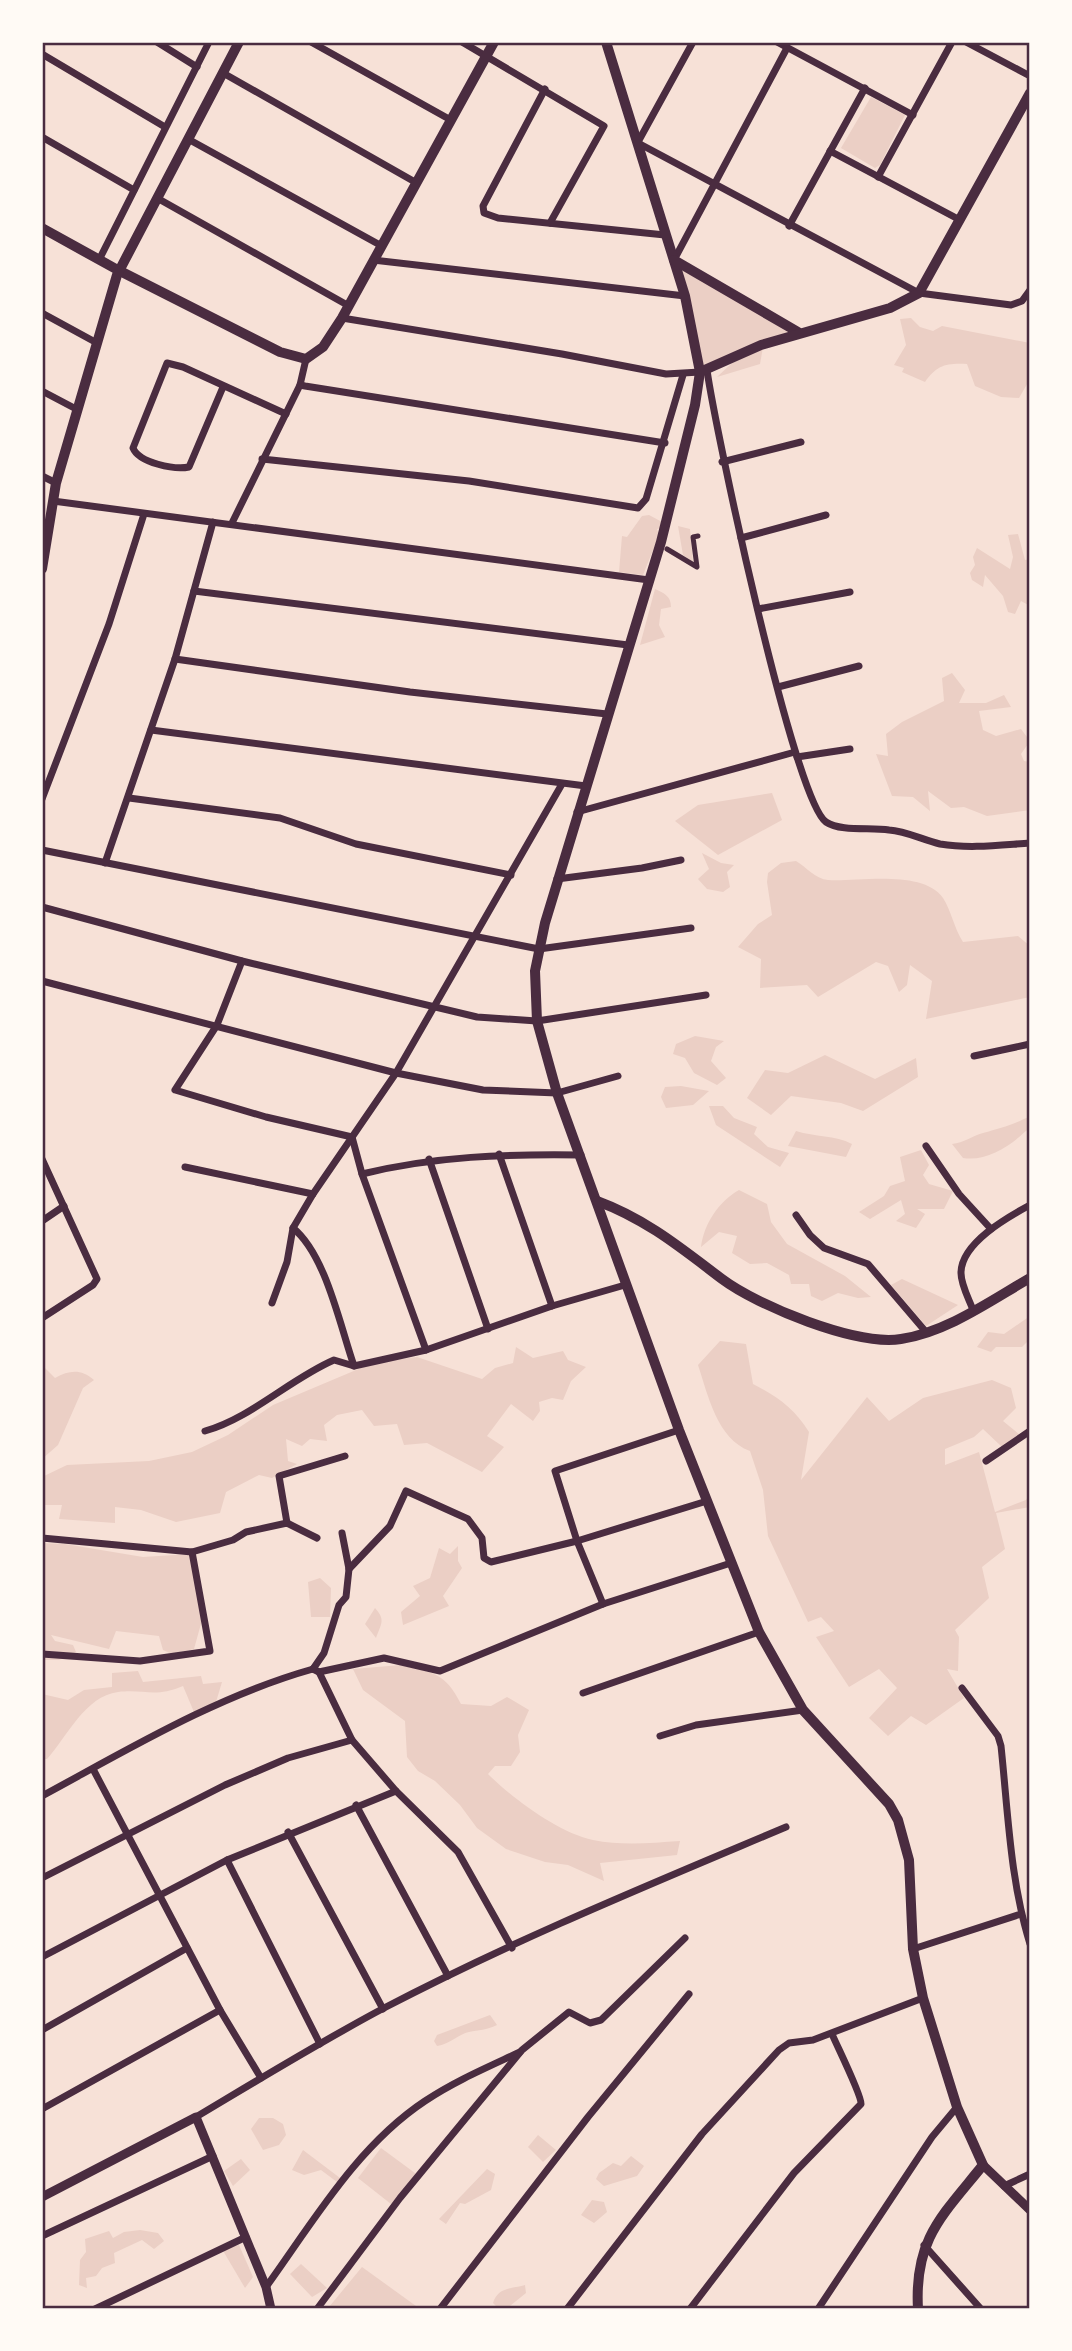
<svg xmlns="http://www.w3.org/2000/svg" width="1072" height="2351" font-family="Cabin,sans-serif">
  <rect width="100%" height="100%" fill="#f7e1d7"/>
  <g fill="#ebcfc5">
    <polygon points="871,97 905,115 880,165 875,168 841,148"/>
    <polygon points="673,256 790,332 700,372"/>
    <path d="M911,318L920,327L933,331L942,326L1030,343V379L1019,398L1001,397L975,386L967,364C946,363 937,365 925,382L902,372L904,368L894,365L906,345L900,319Z"/>
    <polygon points="763,347 760,364 717,377 732,363"/>
    <polygon points="649,515 664,523 662,528 657,529 659,535 643,575 619,572 622,536 627,537 642,516"/>
    <polygon points="678,526 690,529 693,562 683,555"/>
    <polygon points="1018,534 1025,560 1030,559 1030,606 1021,601 1015,614 1008,612 1003,596 985,575 983,587 972,580 970,573 975,565 973,557 977,548 1010,569 1013,557 1008,535"/>
    <path d="M655,589C664,593 671,596 671,607L661,609L659,625L665,637L640,645Z"/>
    <polygon points="952,673 965,690 959,703 986,703 1004,695 1011,707 979,711 983,730 996,736 1021,729 1030,741 1021,754 1024,761 1030,762 1030,810 987,816 964,807 951,808 928,791 930,811 913,797 892,796 876,754 888,756 886,734 902,722 944,701 942,678"/>
    <polygon points="772,793 782,820 718,855 675,821 698,805"/>
    <polygon points="702,853 721,863 734,865 727,872 730,887 723,892 707,889 698,879 709,869"/>
    <path d="M796,861C806,867 816,879 828,880C857,882 923,869 943,898C951,910 954,928 963,942L1018,936L1030,946V997L926,1019L932,981L910,965L907,985L899,992L888,966L876,962L818,997L807,985L760,988L761,959L738,947L758,924L772,915L767,882L768,873L781,863Z"/>
    <polygon points="695,1036 724,1041 716,1047 711,1061 726,1078 717,1085 694,1073 685,1058 673,1054 676,1044"/>
    <polygon points="825,1055 875,1079 916,1058 918,1077 863,1111 841,1103 791,1096 771,1115 747,1098 765,1070 788,1073"/>
    <polygon points="681,1086 709,1091 693,1105 666,1108 661,1097 665,1087"/>
    <polygon points="709,1106 723,1106 734,1118 757,1127 754,1134 768,1147 789,1153 780,1167 716,1125"/>
    <path d="M1030,1116V1127C1013,1144 988,1162 963,1158L952,1144C964,1143 972,1136 983,1133C1001,1128 1013,1125 1030,1116Z"/>
    <path d="M796,1131C815,1137 835,1135 852,1144L846,1157L788,1146Z"/>
    <polygon points="921,1150 929,1165 923,1175 929,1184 953,1191 944,1209 917,1209 925,1214 916,1228 896,1221 905,1214 901,1200 870,1219 859,1212 884,1196 890,1186 905,1181 900,1157"/>
    <path d="M739,1190L767,1204L771,1222L787,1244L845,1276L871,1297L858,1298L838,1293L822,1301L811,1296L809,1284H791L789,1275L767,1263L750,1264L732,1253L737,1236L719,1232L701,1247C704,1224 718,1202 739,1190Z"/>
    <polygon points="902,1279 958,1305 926,1326 891,1285"/>
    <polygon points="1030,1316 1030,1339 1022,1347 996,1347 991,1352 977,1347 988,1332 1004,1334"/>
    <path d="M720,1341L746,1344L753,1384C778,1397 794,1408 809,1432L801,1480L867,1397L889,1421L923,1398L992,1380L1011,1388L1016,1408L1003,1421L1020,1435L1002,1447L983,1429L974,1437L945,1449V1465L979,1452L995,1512L1026,1500L1030,1494V1507L996,1513L1005,1549L982,1567L989,1598L955,1630L959,1637L958,1671L947,1669L964,1698L926,1725L911,1716L888,1736L869,1718L897,1688L879,1669L849,1687L816,1637L834,1631L821,1617L808,1622L768,1536L763,1490L750,1451C717,1439 708,1395 698,1365Z"/>
    <polygon points="516,1347 533,1358 563,1351 568,1360 586,1367 571,1381 563,1400 552,1398 539,1402 540,1411 533,1421 511,1404 487,1436 504,1447 482,1472 427,1443 404,1445 397,1424 374,1426 362,1410 337,1415 324,1425 327,1441 310,1439 302,1446 286,1439 288,1461 297,1464 272,1478 259,1475 226,1492 220,1513 176,1522 141,1510 115,1507 115,1523 59,1519 62,1505 42,1505 42,1477 67,1465 149,1461 192,1452 228,1435 273,1405 375,1362 417,1357 482,1379 495,1368 513,1363"/>
    <path d="M45,1368L55,1378C70,1370 81,1369 94,1380L83,1388L58,1445L42,1459V1377Z"/>
    <polygon points="42,1543 65,1544 143,1557 190,1554 202,1620 194,1649 172,1654 163,1650 159,1636 116,1631 109,1649 51,1635 55,1641 73,1645 76,1652 59,1660 42,1660"/>
    <polygon points="458,1546 458,1561 462,1568 443,1596 449,1606 403,1625 401,1612 420,1596 413,1586 430,1578 439,1548 450,1554"/>
    <polygon points="320,1578 331,1588 330,1617 311,1617 308,1582"/>
    <path d="M375,1608C386,1620 381,1624 376,1638L365,1624Z"/>
    <path d="M401,1665C433,1673 445,1672 461,1704L491,1706L507,1697L529,1710L518,1735L520,1752L511,1766H495L488,1774C512,1798 559,1833 593,1840C622,1846 651,1843 680,1841L677,1855L600,1863L604,1881L568,1865L545,1862L506,1849L477,1828L460,1805L435,1781L418,1771L407,1757L405,1721L363,1690L353,1669Z"/>
    <path d="M138,1671L143,1682L201,1676L203,1684L222,1682L216,1702L194,1712L183,1686C155,1698 145,1689 118,1692C85,1696 67,1737 47,1759H42V1694L68,1700L84,1690L112,1687V1673Z"/>
    <path d="M490,2015L497,2025C486,2030 479,2030 469,2032C459,2034 450,2044 437,2046L434,2041L437,2035Z"/>
    <polygon points="259,2118 273,2118 283,2124 286,2135 279,2145 263,2150 251,2129"/>
    <polygon points="538,2135 556,2150 543,2162 528,2147"/>
    <polygon points="381,2148 419,2176 391,2204 358,2178"/>
    <polygon points="303,2150 340,2178 337,2182 321,2170 304,2175 292,2170"/>
    <polygon points="631,2156 644,2166 637,2176 604,2186 596,2179 599,2173 613,2163 621,2166"/>
    <polygon points="241,2159 250,2170 233,2186 224,2171"/>
    <polygon points="487,2169 495,2174 491,2190 465,2204 460,2203 446,2224 439,2219"/>
    <polygon points="592,2200 604,2202 607,2212 594,2223 581,2215"/>
    <polygon points="140,2230 158,2233 164,2241 154,2249 142,2240 114,2253 115,2263 102,2268 96,2276 86,2278 87,2288 79,2285 80,2260 86,2252 85,2239 109,2231 113,2238 124,2232"/>
    <polygon points="239,2245 253,2277 245,2288 222,2249"/>
    <polygon points="301,2264 327,2288 312,2297 290,2274"/>
    <polygon points="362,2267 416,2306 417,2309 331,2309 329,2307"/>
    <path d="M525,2285L526,2293L506,2309H499L493,2303C498,2287 511,2289 525,2285Z"/>
  </g>
  <g fill="none" stroke-linecap="round" stroke-linejoin="round">
    <polyline stroke="#4a2c40" stroke-width="5" points="667,549 697,567 693,537 698,536"/>
    <g stroke="#4a2c40" stroke-width="7">
      <polyline points="157,42 197,67"/>
      <polyline points="311,42 449,119"/>
      <polyline points="462,42 604,126 550,223"/>
      <polyline points="777,42 913,115"/>
      <polyline points="966,42 1030,76"/>
      <polyline points="42,54 165,127"/>
      <polyline points="223,73 415,182"/>
      <polyline points="545,89 483,206 484,213 498,218 665,235"/>
      <polyline points="42,137 134,190"/>
      <polyline points="188,139 380,245"/>
      <polyline points="638,142 693,42"/>
      <polyline points="638,143 919,293 1011,305 1022,301 1030,290"/>
      <polyline points="830,151 960,220"/>
      <polyline points="878,177 952,42"/>
      <polyline points="157,198 349,306"/>
      <polyline points="789,226 865,88"/>
      <polyline points="99,260 209,42"/>
      <polyline points="373,260 685,296"/>
      <polyline points="674,260 787,48"/>
      <polyline points="42,313 97,343"/>
      <polyline points="342,318 562,354 666,374 700,372"/>
      <polyline points="306,359 300,385 305,386 665,443"/>
      <path d="M707,370C715,428 794,800 826,822C841,832 871,827 889,830C906,831 923,840 940,844C970,849 1000,845 1030,843"/>
      <path d="M223,387L189,467C175,470 139,463 133,448L167,363L183,367L286,414"/>
      <polyline points="42,391 78,410"/>
      <polyline points="262,459 469,481 638,508 646,499 683,375"/>
      <polyline points="722,462 801,442"/>
      <polyline points="42,476 56,483"/>
      <polyline points="53,501 649,580"/>
      <polyline points="232,523 300,385"/>
      <polyline points="741,538 826,515"/>
      <polyline points="194,591 628,645"/>
      <polyline points="758,609 850,592"/>
      <polyline points="175,659 410,692 607,714"/>
      <polyline points="778,687 859,666"/>
      <polyline points="151,730 586,786"/>
      <polyline points="797,757 850,749"/>
      <polyline points="129,798 280,818 356,844 511,875"/>
      <polyline points="42,799 109,624 144,514"/>
      <polyline points="577,812 795,752"/>
      <polyline points="42,850 539,949 691,928"/>
      <polyline points="105,863 175,659 213,522"/>
      <polyline points="557,879 642,868 681,860"/>
      <polyline points="42,907 242,961 477,1017 537,1021 706,995"/>
      <polyline points="242,961 217,1025 175,1090 266,1117 352,1137 362,1174 426,1350"/>
      <polyline points="42,981 396,1073 483,1090 557,1093 618,1076"/>
      <polyline points="974,1056 1030,1044"/>
      <polyline points="926,1146 959,1194 991,1229"/>
      <polyline points="499,1154 552,1306"/>
      <polyline points="42,1159 97,1279 93,1285 42,1318"/>
      <polyline points="429,1159 488,1329"/>
      <polyline points="185,1167 313,1194"/>
      <path d="M362,1174C435,1156 506,1154 581,1155"/>
      <polyline points="796,1215 810,1235 824,1248 868,1264 926,1332"/>
      <polyline points="42,1221 64,1206"/>
      <path d="M293,1228C326,1255 340,1326 354,1366"/>
      <polyline points="272,1303 287,1262 293,1228 313,1194 396,1073 562,784"/>
      <path d="M973,1310C969,1299 961,1285 961,1273C961,1243 1008,1217 1030,1205"/>
      <path d="M205,1431C251,1418 290,1379 334,1360L354,1366L426,1350L552,1306L625,1285"/>
      <polyline points="986,1461 1030,1431"/>
      <polyline points="287,1523 279,1476 345,1456"/>
      <polyline points="42,1538 192,1552 233,1540 246,1532 287,1523 317,1538"/>
      <polyline points="349,1569 390,1526 406,1491 468,1519 482,1538 484,1558 491,1562 577,1541 707,1501"/>
      <polyline points="603,1604 577,1541 555,1471 679,1430"/>
      <polyline points="42,1654 140,1661 210,1651 192,1552"/>
      <polyline points="313,1669 319,1672 352,1740 396,1791 458,1852 512,1948"/>
      <polyline points="313,1669 324,1653 339,1605 346,1597 349,1569 342,1533"/>
      <polyline points="319,1672 384,1658 440,1671 603,1604 731,1563"/>
      <path d="M962,1688L998,1736L1001,1746C1008,1812 1010,1880 1030,1944"/>
      <polyline points="583,1693 759,1632"/>
      <polyline points="660,1736 696,1725 803,1710"/>
      <polyline points="93,1769 220,2010 261,2078"/>
      <path d="M42,1796C129,1749 217,1696 313,1669"/>
      <polyline points="356,1805 448,1976"/>
      <polyline points="288,1832 383,2009"/>
      <polyline points="227,1860 320,2044"/>
      <polyline points="42,1878 225,1785 288,1758 352,1740"/>
      <polyline points="913,1949 1021,1914"/>
      <polyline points="42,1957 227,1860 396,1791"/>
      <polyline points="42,2030 187,1948"/>
      <polyline points="42,2109 220,2010"/>
      <path d="M196,2117C258,2080 320,2042 384,2008C514,1940 651,1884 786,1827"/>
      <polyline points="1004,2186 1030,2174"/>
      <polyline points="42,2236 213,2156"/>
      <polyline points="924,2245 981,2309"/>
      <path d="M266,2287C313,2222 357,2146 425,2101C455,2081 488,2067 520,2052"/>
      <polyline points="95,2309 246,2237"/>
      <polyline points="317,2309 400,2198 522,2050 569,2012 590,2023 601,2020 685,1938"/>
      <polyline points="440,2309 588,2117 689,1994"/>
      <polyline points="567,2309 702,2134 779,2050 789,2043 813,2040 923,1998"/>
      <path d="M690,2309L794,2173L861,2104C862,2096 837,2046 832,2034"/>
      <polyline points="818,2309 932,2137 957,2107"/>
    </g>
    <g stroke="#4a2c40" stroke-width="9">
      <polyline points="983,2165 1030,2210"/>
      <polyline points="42,2197 196,2117 266,2287 271,2309"/>
    </g>
    <g stroke="#4a2c40" stroke-width="10">
      <path d="M606,42L685,296L700,372L695,405L661,542L545,923L535,971L537,1021L557,1093L679,1430L759,1632L803,1710L889,1804L898,1820L909,1860L913,1949L923,1998L957,2107L983,2165C942,2216 914,2239 918,2309"/>
      <polyline points="42,228 116,269 280,352 306,359 323,347 342,318 494,42"/>
      <polyline points="674,260 798,332"/>
      <polyline points="700,372 761,345 890,308 919,293 1030,93"/>
      <polyline points="42,569 56,483 117,275 239,42"/>
      <path d="M597,1201C646,1219 681,1248 722,1279C758,1306 856,1346 901,1339C947,1332 990,1301 1030,1278"/>
    </g>
  </g>
  <rect width="1072" height="2351" fill="none" stroke="#fffaf5" stroke-width="88"/>
  <rect x="44" y="44" width="984" height="2263" fill="none" stroke="#4a2c40" stroke-width="2.5"/>
</svg>
